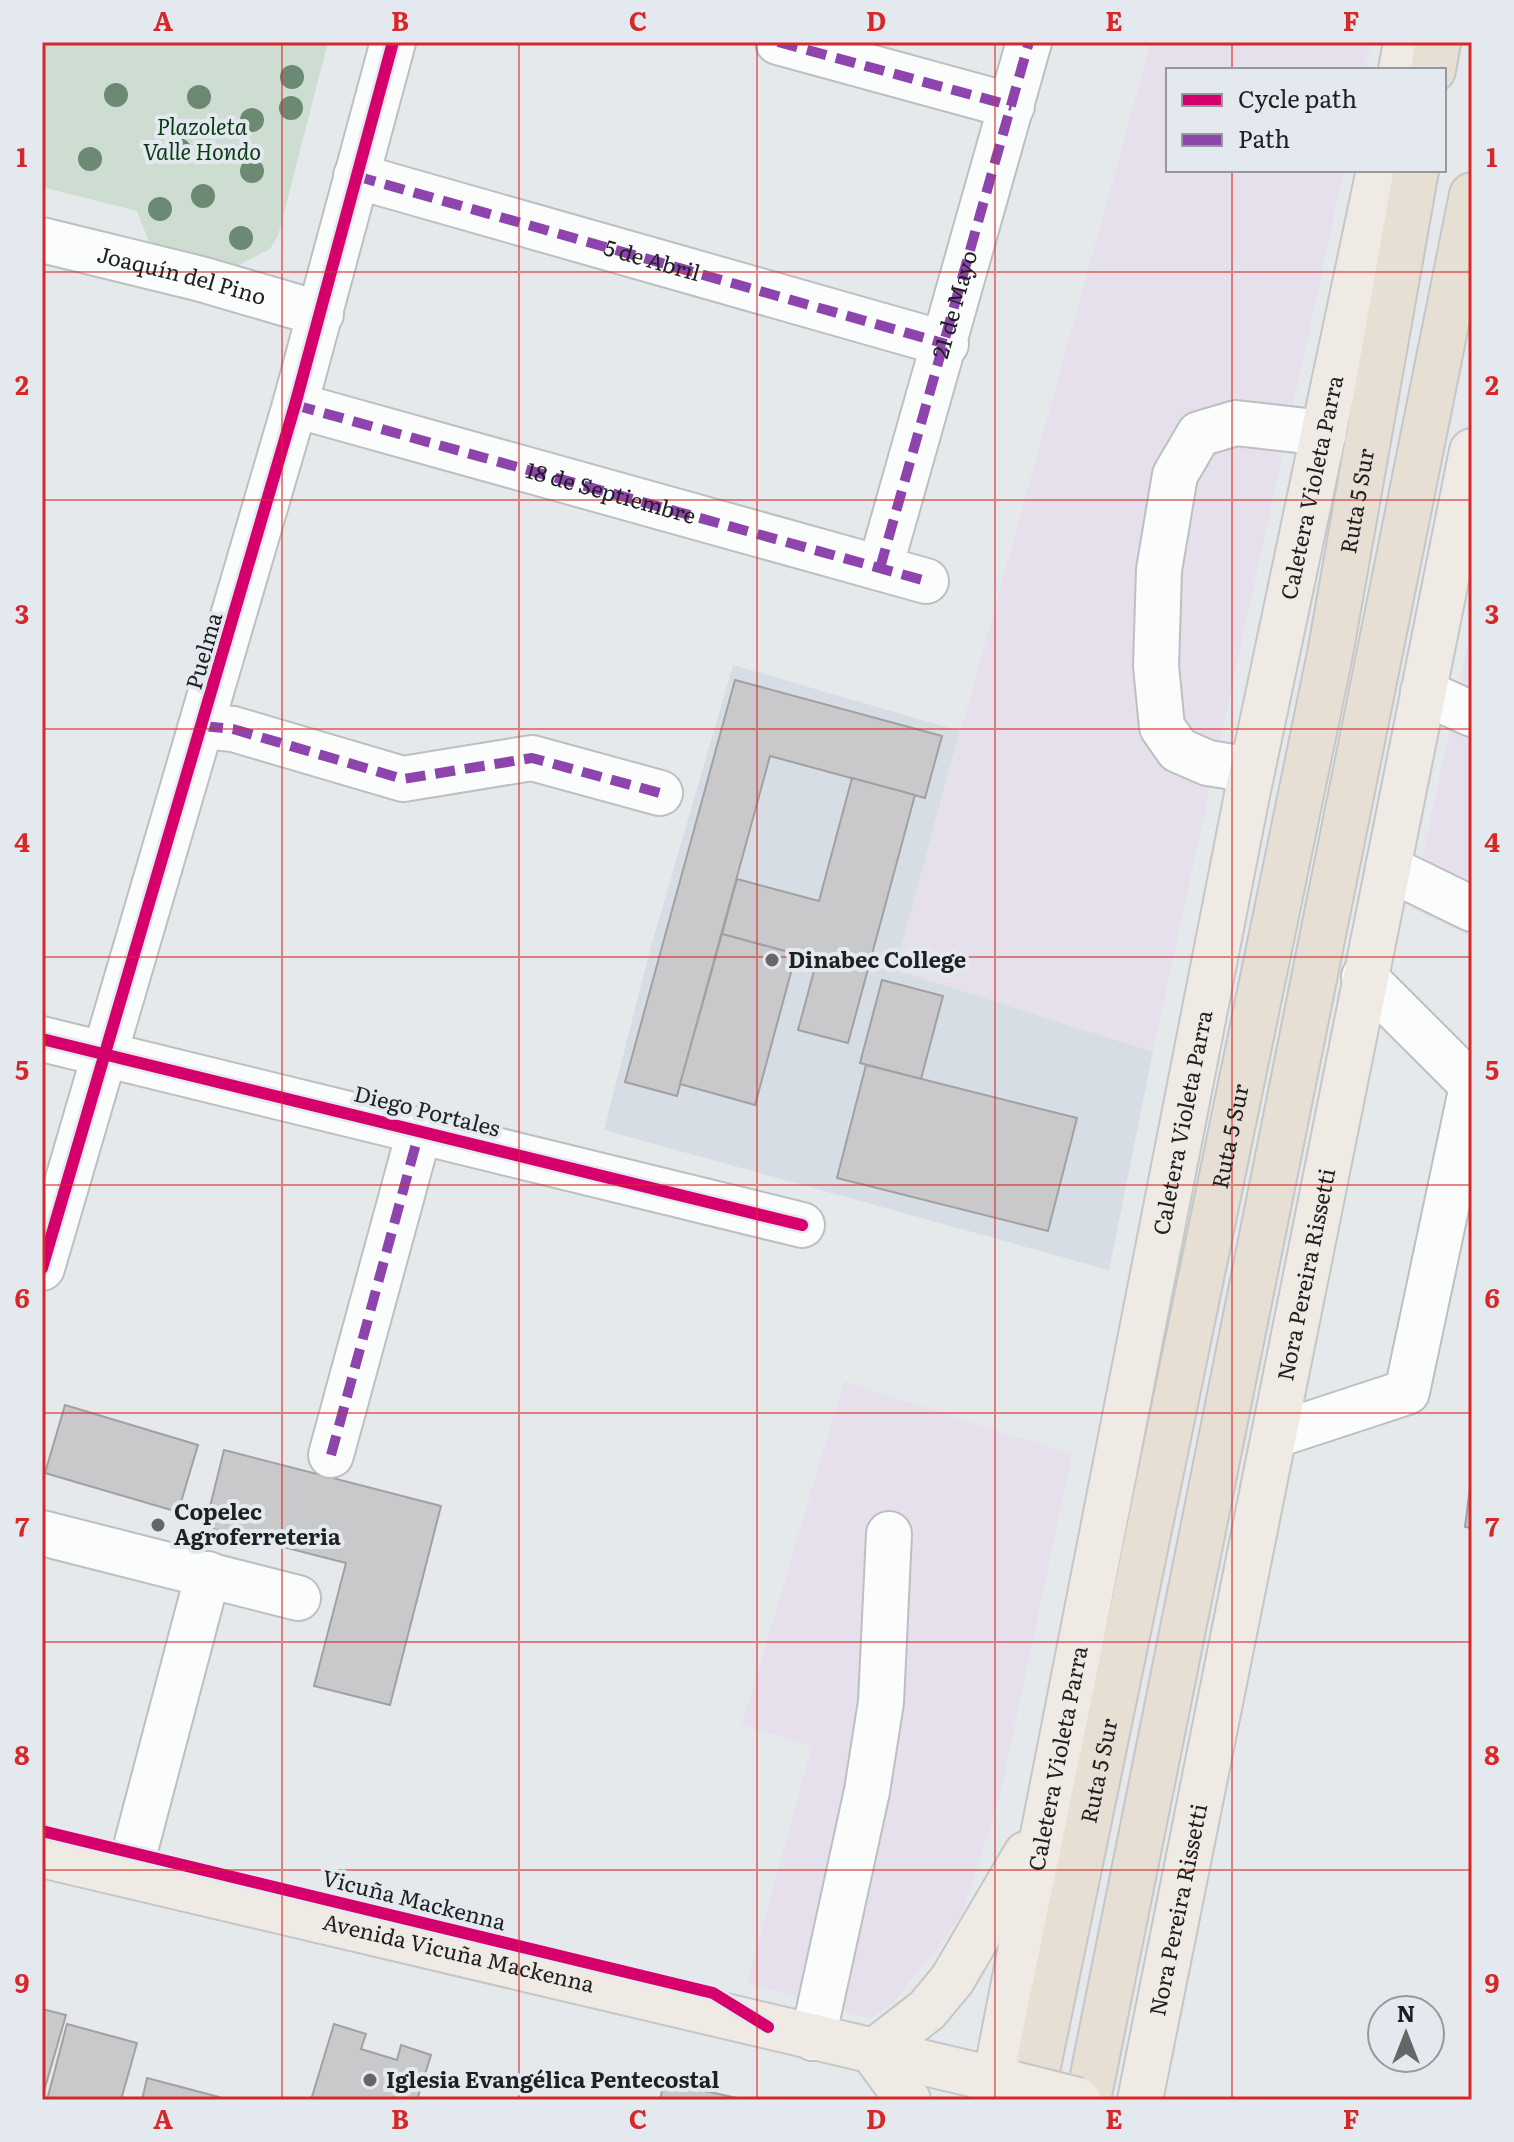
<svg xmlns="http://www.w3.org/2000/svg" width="1514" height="2142" font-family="Literata,serif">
  <rect width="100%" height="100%" fill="#e6e9eb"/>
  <g fill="#e5e0ec">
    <polygon points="1151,42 1371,42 1365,70 1168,70 1168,170 1344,170 1153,1052 895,970"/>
    <polygon points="1472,623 1472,937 1412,909"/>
    <polygon points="844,1381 1072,1455 1000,1796 961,1917 894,2002 870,2018 747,1983 812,1746 742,1725"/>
  </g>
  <polygon fill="#d6dde4" points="733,665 960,731 895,970 1153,1052 1109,1270 604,1130 650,950"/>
  <polygon fill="#ceddd1" points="42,42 328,42 278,236 270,249 237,266 149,242 137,211 42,187"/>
  <g fill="#c9c9cb" stroke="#a1a1a2" stroke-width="2">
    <polygon points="735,680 942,736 925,798 770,756 677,1096 625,1082"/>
    <polygon points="852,778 915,795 848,1043 798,1030 817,960 722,934 737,879 819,901"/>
    <polygon points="722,934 796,954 755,1105 680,1084"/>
    <polygon points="882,980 943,996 921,1079 860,1063"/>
    <polygon points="866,1065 1077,1118 1048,1231 837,1178"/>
    <polygon points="65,1405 198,1445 178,1512 45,1473"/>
    <polygon points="224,1450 441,1506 390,1705 314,1686 346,1563 205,1527"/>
    <polygon points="1472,1472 1472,1528 1465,1527"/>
    <polygon points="42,2009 66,2015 42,2098"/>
    <polygon points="67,2024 137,2043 121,2100 47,2100"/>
    <polygon points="334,2024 366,2034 361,2049 397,2060 401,2045 431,2055 417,2100 311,2100"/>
    <polygon points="147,2078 219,2097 218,2100 142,2100"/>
    <polygon points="664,2082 746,2100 660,2100"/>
  </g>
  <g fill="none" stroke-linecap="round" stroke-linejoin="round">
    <defs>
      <g id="minor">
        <polyline points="778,42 1012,106"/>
        <polyline points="356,176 946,344"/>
        <path id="s1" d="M42,240L201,279L321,314"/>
        <polyline points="295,405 926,581"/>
        <path id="s2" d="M880,568L1029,42"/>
        <polyline points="1423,692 1472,714"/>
        <polyline points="203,726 233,729 403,779 532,758 660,793"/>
        <polyline points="1252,770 1208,763 1178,750 1162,727 1156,666 1159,570 1175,475 1199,434 1236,423 1324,433"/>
        <polyline points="1388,868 1472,909"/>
        <polyline points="1364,977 1472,1085"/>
        <polyline points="42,1039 802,1225"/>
        <polyline points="42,1268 295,405 393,42"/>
        <polyline points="1276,1435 1407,1392 1472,1086"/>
        <polyline points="331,1455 420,1129"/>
        <polyline points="42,1533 298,1598"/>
        <polyline points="129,1873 208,1574"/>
        <polyline points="813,2038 867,1791 881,1702 889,1534"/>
      </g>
      <g id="major">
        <polyline points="1401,70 1406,42"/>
        <path id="s3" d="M42,1855L1014,2084"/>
        <polyline points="873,2052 927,2010 952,1980 1026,1854"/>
        <polyline points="873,2052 908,2100"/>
        <path id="s4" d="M991,2100L1247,795L1379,170"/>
        <path id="s5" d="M1140,2100L1472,451"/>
      </g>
      <g id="highway">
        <polyline points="1433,70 1438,42"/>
        <path id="s6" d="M1031,2100L1330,654L1416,170"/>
        <polyline points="1088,2100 1472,195"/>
      </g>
    </defs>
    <use href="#minor" stroke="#bdbfc1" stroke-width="48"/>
    <use href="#major" stroke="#c5c6c7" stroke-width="48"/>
    <use href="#highway" stroke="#c5c6c7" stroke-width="48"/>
    <use href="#minor" stroke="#fbfcfc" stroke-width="44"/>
    <use href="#major" stroke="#efeae3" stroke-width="44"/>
    <use href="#highway" stroke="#e7ded4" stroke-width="44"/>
    <defs>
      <polyline id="major-bridge" points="1014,2084 1078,2100"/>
    </defs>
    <use href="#major-bridge" stroke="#c5c6c7" stroke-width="48" stroke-linecap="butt"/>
    <use href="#major-bridge" stroke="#efeae3" stroke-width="44"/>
    <g stroke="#8e44ad" stroke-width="10" stroke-dasharray="20 10" stroke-linecap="butt">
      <polyline points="778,42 1012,106"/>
      <path id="s7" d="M356,176L946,344"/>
      <path id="s8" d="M295,405L926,581"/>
      <polyline points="880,568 1029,42"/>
      <polyline points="203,726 233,729 403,779 532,758 660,793"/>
      <polyline points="331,1455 420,1129"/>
    </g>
    <defs>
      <g id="cycleway">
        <polyline points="42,1039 802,1225"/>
        <polyline points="42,1268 295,405 393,42"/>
        <polyline points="42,1831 713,1993 768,2027"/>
      </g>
    </defs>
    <use href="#cycleway" stroke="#e3e9ee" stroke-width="17"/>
    <use href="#cycleway" stroke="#d6006c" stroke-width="12"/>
  </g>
  <g fill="#6c8974">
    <circle cx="292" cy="77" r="12"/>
    <circle cx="116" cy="95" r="12"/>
    <circle cx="199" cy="97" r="12"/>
    <circle cx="291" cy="108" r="12"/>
    <circle cx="252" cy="120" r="12"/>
    <circle cx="179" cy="150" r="12"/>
    <circle cx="90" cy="159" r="12"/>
    <circle cx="252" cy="171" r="12"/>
    <circle cx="203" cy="196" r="12"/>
    <circle cx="160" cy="209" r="12"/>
    <circle cx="241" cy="238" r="12"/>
  </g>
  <path fill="none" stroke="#d62828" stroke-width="2" stroke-opacity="0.55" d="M282,42V2100M519,42V2100M757,42V2100M995,42V2100M1232,42V70M1232,170V2100M42,272H1472M42,500H1472M42,729H1472M42,957H1472M42,1185H1472M42,1413H1472M42,1642H1472M42,1870H1472"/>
  <g fill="#646668" stroke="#e3e9ee" stroke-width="3">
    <circle cx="772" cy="960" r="8"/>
    <circle cx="158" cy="1525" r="8"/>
    <circle cx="370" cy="2080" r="8"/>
  </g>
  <g text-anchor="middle" stroke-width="8" stroke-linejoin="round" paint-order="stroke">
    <g font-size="22" font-style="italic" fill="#083b13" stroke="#e3e9ee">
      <text x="202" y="135">Plazoleta<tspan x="202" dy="25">Valle Hondo</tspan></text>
    </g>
    <g font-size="22" fill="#1e2022" stroke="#e3e9ee">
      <text dy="8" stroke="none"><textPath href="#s7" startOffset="308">5 de Abril</textPath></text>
      <text dy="8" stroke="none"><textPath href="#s1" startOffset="144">Joaquín del Pino</textPath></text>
      <text dy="8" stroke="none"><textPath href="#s2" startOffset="274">21 de Mayo</textPath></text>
      <text dy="8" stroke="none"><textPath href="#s4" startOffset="1644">Caletera Violeta Parra</textPath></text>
      <text dy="8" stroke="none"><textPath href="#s8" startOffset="328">18 de Septiembre</textPath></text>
      <text dy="8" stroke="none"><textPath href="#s6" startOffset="1632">Ruta 5 Sur</textPath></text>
      <text transform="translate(204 651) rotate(-74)" y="8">Puelma</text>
      <text transform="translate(427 1111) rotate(14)" y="8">Diego Portales</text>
      <text dy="8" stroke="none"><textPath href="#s4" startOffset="996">Caletera Violeta Parra</textPath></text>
      <text dy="8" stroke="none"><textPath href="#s6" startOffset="984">Ruta 5 Sur</textPath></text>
      <text dy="8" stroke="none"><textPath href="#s5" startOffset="842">Nora Pereira Rissetti</textPath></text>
      <text dy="8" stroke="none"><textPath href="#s4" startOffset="348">Caletera Violeta Parra</textPath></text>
      <text dy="8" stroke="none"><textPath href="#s6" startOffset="336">Ruta 5 Sur</textPath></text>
      <text transform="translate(414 1900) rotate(14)" y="8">Vicuña Mackenna</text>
      <text dy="8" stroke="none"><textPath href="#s5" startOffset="194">Nora Pereira Rissetti</textPath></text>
      <text dy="8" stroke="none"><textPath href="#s3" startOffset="428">Avenida Vicuña Mackenna</textPath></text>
    </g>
    <g font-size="22" font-weight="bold" fill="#1e2022" stroke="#e3e9ee" text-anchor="start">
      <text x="788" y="968">Dinabec College</text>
      <text x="174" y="1520">Copelec<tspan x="174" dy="25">Agroferreteria</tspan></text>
      <text x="386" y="2088">Iglesia Evangélica Pentecostal</text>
    </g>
  </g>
  <rect width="1514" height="2142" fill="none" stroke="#e3e9ee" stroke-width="88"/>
  <rect x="1166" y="68" width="280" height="104" fill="#e3e9ee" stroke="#94999c" stroke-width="2"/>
  <rect x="1182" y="94" width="40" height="12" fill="#d6006c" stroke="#94999c" stroke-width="2"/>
  <text x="1238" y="108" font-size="24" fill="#1e2022">Cycle path</text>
  <rect x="1182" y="134" width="40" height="12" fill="#8e44ad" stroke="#94999c" stroke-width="2"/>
  <text x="1238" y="148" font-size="24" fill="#1e2022">Path</text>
  <g transform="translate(1406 2034)"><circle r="38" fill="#e3e9ee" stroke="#94999c" stroke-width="2"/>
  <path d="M0-6L14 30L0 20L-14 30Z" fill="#646668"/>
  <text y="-12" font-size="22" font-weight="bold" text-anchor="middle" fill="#1e2022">N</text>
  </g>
  <rect x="44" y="44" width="1426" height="2054" fill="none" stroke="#d62828" stroke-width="3"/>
  <g font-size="26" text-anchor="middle" font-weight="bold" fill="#d62828">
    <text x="163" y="31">A</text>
    <text x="400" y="31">B</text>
    <text x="638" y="31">C</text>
    <text x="876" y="31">D</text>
    <text x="1114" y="31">E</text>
    <text x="1351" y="31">F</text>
    <text x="22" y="167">1</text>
    <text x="1492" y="167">1</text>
    <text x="22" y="395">2</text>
    <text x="1492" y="395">2</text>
    <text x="22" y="624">3</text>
    <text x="1492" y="624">3</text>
    <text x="22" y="852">4</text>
    <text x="1492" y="852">4</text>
    <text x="22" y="1080">5</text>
    <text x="1492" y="1080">5</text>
    <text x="22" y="1308">6</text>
    <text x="1492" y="1308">6</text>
    <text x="22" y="1537">7</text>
    <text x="1492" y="1537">7</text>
    <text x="22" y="1765">8</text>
    <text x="1492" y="1765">8</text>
    <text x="22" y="1993">9</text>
    <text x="1492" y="1993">9</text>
    <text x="163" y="2129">A</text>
    <text x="400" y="2129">B</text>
    <text x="638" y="2129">C</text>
    <text x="876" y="2129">D</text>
    <text x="1114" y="2129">E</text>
    <text x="1351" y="2129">F</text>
  </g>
</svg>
